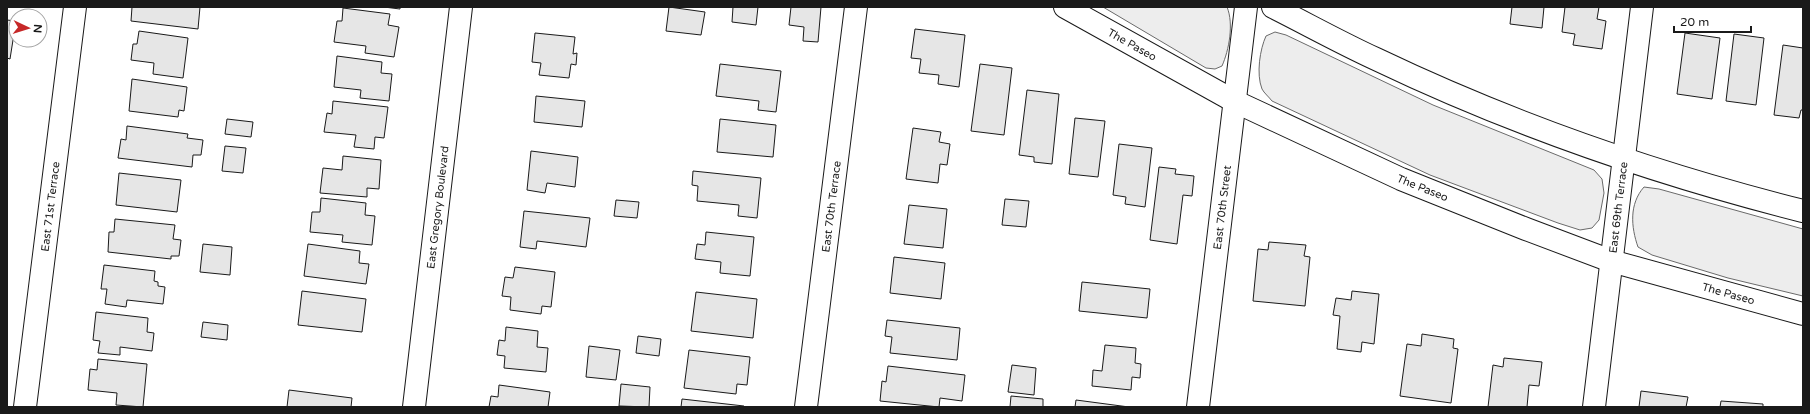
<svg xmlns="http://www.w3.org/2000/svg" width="1810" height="414" font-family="'Varela Round',sans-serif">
  <rect width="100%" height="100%" fill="#fff"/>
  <g fill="#ededed" stroke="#6a6a6a">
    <path d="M1103,7H1227C1234,24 1229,50 1222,66L1215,69L1206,68Z"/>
    <path d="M1275,32L1286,35L1433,105L1594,170L1602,179L1604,193L1599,220L1592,228L1580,230L1558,223L1430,175L1272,101C1269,97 1264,93 1262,89C1256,74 1260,49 1266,36Z"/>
    <path d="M1644,187L1659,189L1803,229V296L1728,278L1652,255L1638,247C1631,227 1629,204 1644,187Z"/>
  </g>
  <g fill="#e6e6e6" stroke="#1a1a1a">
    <polygon points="132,7 200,7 198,29 131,21"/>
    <polygon points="384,7 400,7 400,9"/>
    <polygon points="669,7 705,12 701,35 666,31"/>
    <polygon points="733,7 758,7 756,25 732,22"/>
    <polygon points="791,7 821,7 818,42 803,41 804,27 789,25"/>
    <polygon points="1512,7 1544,7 1542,28 1510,24"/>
    <polygon points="1565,7 1599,7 1597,19 1606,21 1602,49 1573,45 1575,34 1562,32"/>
    <polygon points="343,8 390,14 388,25 399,27 394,57 365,53 366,46 334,42 337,21 342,21"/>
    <polygon points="7,20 16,21 10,59 7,58"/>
    <polygon points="915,29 965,35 959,87 938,84 939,75 919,73 921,59 911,58"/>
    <polygon points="139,31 188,38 183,78 153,74 154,63 131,60 133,44 137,44"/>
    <polygon points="535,33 575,37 573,54 577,53 576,65 571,64 569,78 539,75 541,63 532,62"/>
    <polygon points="1685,33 1720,38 1712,99 1677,94"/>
    <polygon points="1734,34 1764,38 1756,105 1726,101"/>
    <polygon points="1783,45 1803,48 1803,110 1801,110 1799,118 1774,115"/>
    <polygon points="337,56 382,62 381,73 392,74 389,101 360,98 361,90 334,87"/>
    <polygon points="720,64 781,71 776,112 758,110 759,101 716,96"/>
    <polygon points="980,64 1012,68 1004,135 971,131"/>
    <polygon points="132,79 187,87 184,111 179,110 178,117 129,111"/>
    <polygon points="1027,90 1059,94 1052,164 1034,162 1034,157 1019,155"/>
    <polygon points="536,96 585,101 582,127 534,122"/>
    <polygon points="333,101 388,107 384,138 375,137 374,149 354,147 356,135 324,132 327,113 332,114"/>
    <polygon points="1075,118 1105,121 1098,177 1069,174"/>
    <polygon points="227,119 253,122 251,137 225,134"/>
    <polygon points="720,119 776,125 773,157 717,152"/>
    <polygon points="127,126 188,134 187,138 203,140 201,155 193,155 192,167 118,158 121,139 126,140"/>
    <polygon points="913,128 941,132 939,142 950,144 947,165 940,164 938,183 906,179"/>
    <polygon points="1119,144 1152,148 1145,207 1125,204 1126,197 1113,195"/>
    <polygon points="225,146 246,148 243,173 222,171"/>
    <polygon points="531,151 578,157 575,187 547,183 545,193 527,190"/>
    <polygon points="343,156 381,160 379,189 367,188 367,197 320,193 323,168 342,170"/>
    <polygon points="1159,167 1176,169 1175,174 1194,176 1192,196 1183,195 1177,244 1150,240"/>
    <polygon points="693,171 761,178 757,218 738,216 739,205 697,201 698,186 692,185"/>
    <polygon points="119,173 181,180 177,212 116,205"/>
    <polygon points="321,198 366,203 365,215 375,216 372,245 342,242 343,235 310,232 312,212 320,212"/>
    <polygon points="1005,199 1029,201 1026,227 1002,225"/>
    <polygon points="616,200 639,202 637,218 614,216"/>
    <polygon points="909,205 947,209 943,248 904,244"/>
    <polygon points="524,211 590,218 586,247 537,241 536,249 520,247"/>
    <polygon points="115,219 175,225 173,239 181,240 179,256 171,256 171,259 108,252 109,232 114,232"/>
    <polygon points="706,232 754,237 750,276 720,273 721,262 695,259 697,244 705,245"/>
    <polygon points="1269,242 1306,245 1304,256 1310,257 1305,306 1253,301 1258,249 1268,250"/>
    <polygon points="203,244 232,247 230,275 200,272"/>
    <polygon points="308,244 360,251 359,263 369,264 366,284 304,276"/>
    <polygon points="894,257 945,263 941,299 890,293"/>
    <polygon points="104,265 155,271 154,281 158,282 158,286 165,287 163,304 127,300 126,307 105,304 107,289 101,289"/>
    <polygon points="515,267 555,272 551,307 542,306 541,314 510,310 511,297 502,296 505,277 513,278"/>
    <polygon points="1082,282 1150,289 1147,318 1079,311"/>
    <polygon points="302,291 366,299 362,332 298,325"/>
    <polygon points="1352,291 1379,294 1374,344 1362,342 1361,352 1337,349 1340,316 1333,315 1336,298 1351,300"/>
    <polygon points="696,292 757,299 753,338 691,331"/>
    <polygon points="96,312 148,318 147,332 154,333 152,351 120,347 120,355 98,353 100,341 93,340"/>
    <polygon points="887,320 960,328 957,360 890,353 892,337 885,336"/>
    <polygon points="203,322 228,325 227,340 201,337"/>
    <polygon points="506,327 538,331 537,347 548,348 546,372 504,368 505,356 497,355 499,340 505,341"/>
    <polygon points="1422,334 1454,339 1453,348 1458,349 1451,403 1400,396 1407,344 1421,346"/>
    <polygon points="638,336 661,339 659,356 636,353"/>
    <polygon points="1105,345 1136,348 1135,363 1141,364 1140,378 1132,377 1131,390 1092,386 1093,370 1102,371"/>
    <polygon points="589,346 620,350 616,380 586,377"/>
    <polygon points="689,350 750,357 747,385 737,384 736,394 684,388"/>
    <polygon points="1504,358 1542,362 1539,386 1529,385 1527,407 1488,407 1493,365 1503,367"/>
    <polygon points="98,359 147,364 143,407 116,405 117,393 88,390 90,369 97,370"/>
    <polygon points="1012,365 1036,368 1034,395 1008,392"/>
    <polygon points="888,366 965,375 962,401 940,398 939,407 880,401 882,381 886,382"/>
    <polygon points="621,384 650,387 649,407 619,406"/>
    <polygon points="499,385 550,392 548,407 489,407 491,396 498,397"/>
    <polygon points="289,390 352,398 351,407 287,407"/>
    <polygon points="1641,391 1688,397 1686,407 1639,407"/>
    <polygon points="1011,396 1043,399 1043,407 1010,407"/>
    <polygon points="682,399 744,406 744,407 681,407"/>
    <polygon points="1076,400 1129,407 1075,407"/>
    <polygon points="1721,401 1763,404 1763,407 1720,407"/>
  </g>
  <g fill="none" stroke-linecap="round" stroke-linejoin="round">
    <defs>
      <g id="minor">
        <path id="s1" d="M25,407L75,7"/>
        <path id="s2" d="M806,407L856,7"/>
        <path id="s3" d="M1198,407L1246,7"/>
        <path id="s4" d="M1594,407L1642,7"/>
      </g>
      <g id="major">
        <path id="s5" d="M1065,7L1234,101L1401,179L1526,229L1611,261L1803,314"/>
        <path d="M1273,7C1307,24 1341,43 1376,59C1512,124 1656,174 1803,211"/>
        <path id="s6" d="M414,407L461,7"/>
      </g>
    </defs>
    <use href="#minor" stroke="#1a1a1a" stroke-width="24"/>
    <use href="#major" stroke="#1a1a1a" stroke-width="24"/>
    <use href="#minor" stroke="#fff" stroke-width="22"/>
    <use href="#major" stroke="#fff" stroke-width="22"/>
  </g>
  <g text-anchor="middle" stroke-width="3" stroke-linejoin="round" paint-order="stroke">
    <g font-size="11" fill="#1a1a1a" stroke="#fff">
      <text dy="4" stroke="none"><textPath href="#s5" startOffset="77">The Paseo</textPath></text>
      <text dy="4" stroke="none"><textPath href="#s5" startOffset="401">The Paseo</textPath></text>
      <text dy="4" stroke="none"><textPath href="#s1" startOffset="202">East 71st Terrace</textPath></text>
      <text dy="4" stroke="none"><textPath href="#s6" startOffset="201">East Gregory Boulevard</textPath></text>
      <text dy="4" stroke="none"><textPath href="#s2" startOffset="202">East 70th Terrace</textPath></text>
      <text dy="4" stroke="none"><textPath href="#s3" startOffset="201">East 70th Street</textPath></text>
      <text dy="4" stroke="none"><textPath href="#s4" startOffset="201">East 69th Terrace</textPath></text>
      <text dy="4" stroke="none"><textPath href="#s5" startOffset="725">The Paseo</textPath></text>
    </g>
  </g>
  <rect width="1810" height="414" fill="none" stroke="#1a1a1a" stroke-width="16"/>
  <g transform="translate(28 28) rotate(94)"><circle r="19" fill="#ffffff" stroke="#a3a3a3"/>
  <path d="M0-3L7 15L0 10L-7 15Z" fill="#c62828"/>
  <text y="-6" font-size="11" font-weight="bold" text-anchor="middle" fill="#1a1a1a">N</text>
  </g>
  <path d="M1674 26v6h77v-6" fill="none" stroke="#1a1a1a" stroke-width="2"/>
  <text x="1680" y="26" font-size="12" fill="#1a1a1a" stroke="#ffffff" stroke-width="3" paint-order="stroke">20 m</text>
</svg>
